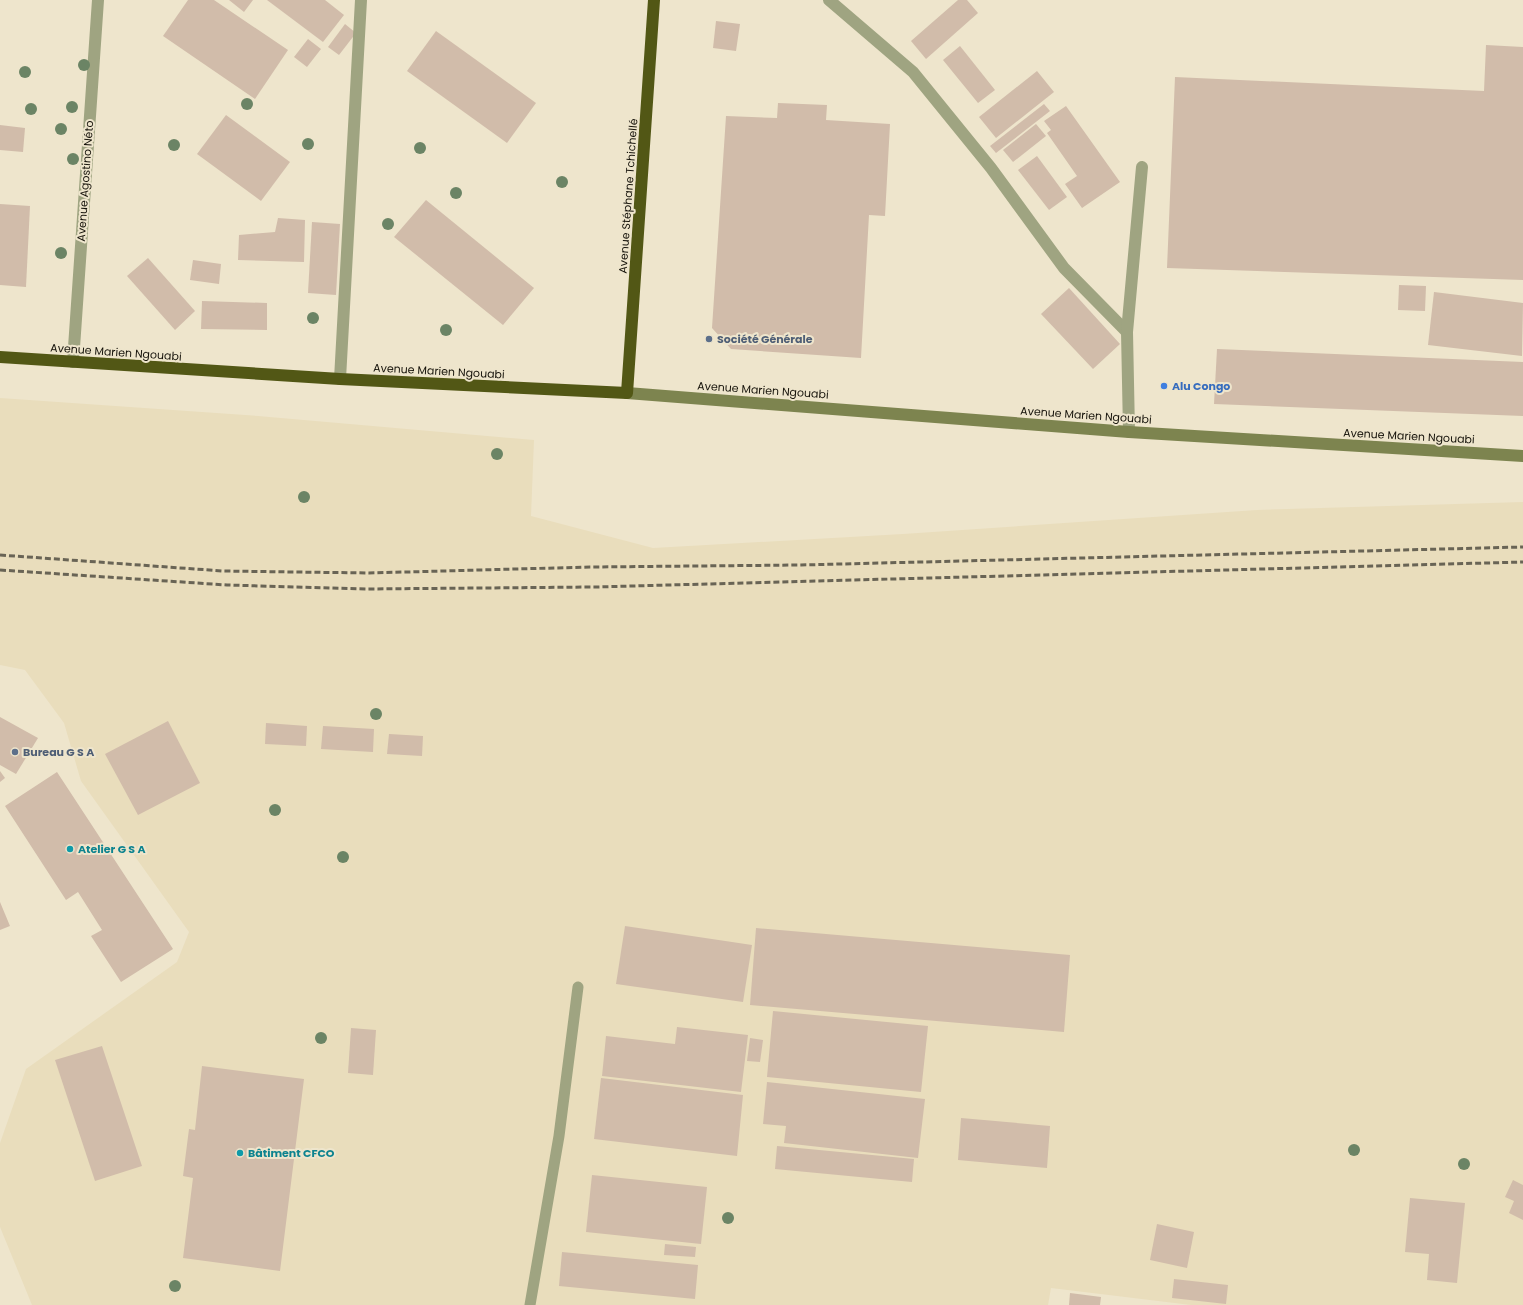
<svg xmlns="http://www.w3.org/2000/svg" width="1523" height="1305" font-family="Poppins,sans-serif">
  <rect width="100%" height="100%" fill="#eee5cc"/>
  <polygon fill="#e9ddbc" points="0,398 258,416 534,440 531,516 653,548 903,534 1257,510 1523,502 1523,1305 1191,1305 1051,1288 1048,1305 32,1305 0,1227 0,1143 26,1069 177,962 189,932 81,781 64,723 25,670 0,665"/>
  <g fill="#d1bcaa">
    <polygon points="188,0 214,0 288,50 255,99 163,36"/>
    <polygon points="229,0 253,0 244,12"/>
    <polygon points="267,0 325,0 344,15 323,42"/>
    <polygon points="958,0 967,0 978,13 926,59 911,41"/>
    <polygon points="716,21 740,24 736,51 713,48"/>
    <polygon points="345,24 356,33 339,55 328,47"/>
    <polygon points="436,31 536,103 507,143 407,71"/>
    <polygon points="308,39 321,49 307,67 294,57"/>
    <polygon points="1486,45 1523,47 1523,280 1167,268 1175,77 1484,91"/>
    <polygon points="960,46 995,90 978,103 943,60"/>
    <polygon points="1037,71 1054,92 996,138 979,117"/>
    <polygon points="778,103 827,105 826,120 890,124 885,216 869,215 861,358 731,349 712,328 726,116 777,118"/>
    <polygon points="1044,104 1050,111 996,153 990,146"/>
    <polygon points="1066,106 1120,182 1082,208 1065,184 1077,176 1047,133 1051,130 1044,121"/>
    <polygon points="226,115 290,162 261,201 197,154"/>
    <polygon points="1036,124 1046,136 1013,162 1003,150"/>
    <polygon points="0,125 25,128 23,152 0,150"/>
    <polygon points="1037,156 1067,197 1049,210 1018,170"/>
    <polygon points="426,200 534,288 503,325 394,237"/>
    <polygon points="0,204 30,206 26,287 0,285"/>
    <polygon points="278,218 305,220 304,262 238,260 239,235 275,232"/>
    <polygon points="312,222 340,224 336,295 308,293"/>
    <polygon points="148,258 195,311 175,330 127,276"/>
    <polygon points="193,260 221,264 219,284 190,280"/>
    <polygon points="1399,285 1426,286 1425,311 1398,310"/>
    <polygon points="1069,288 1120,344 1093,369 1041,314"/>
    <polygon points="1434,292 1523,303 1522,356 1428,345"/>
    <polygon points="202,301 267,303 267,330 201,329"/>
    <polygon points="1217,349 1523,362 1523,416 1214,404"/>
    <polygon points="0,717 38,738 16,774 0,765"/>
    <polygon points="168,721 200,783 138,815 105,754"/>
    <polygon points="266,723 307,726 306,746 265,744"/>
    <polygon points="323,726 374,729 373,752 321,749"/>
    <polygon points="389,734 423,736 422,756 387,754"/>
    <polygon points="0,771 5,778 0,782"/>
    <polygon points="57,772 173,949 121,982 91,936 102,930 78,892 66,900 5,806"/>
    <polygon points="0,902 10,926 0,930"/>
    <polygon points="625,926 752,945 743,1002 616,984"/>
    <polygon points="756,928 1070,955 1064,1032 750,1005"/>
    <polygon points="773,1011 928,1026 921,1092 767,1077"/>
    <polygon points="677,1027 748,1035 741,1092 602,1076 606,1036 675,1044"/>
    <polygon points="351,1028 376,1030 373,1075 348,1073"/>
    <polygon points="750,1038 763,1040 760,1062 747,1061"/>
    <polygon points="102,1046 142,1166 95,1181 55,1060"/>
    <polygon points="202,1066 304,1079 280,1271 183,1258 193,1178 183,1176 189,1129 195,1130"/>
    <polygon points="601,1078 743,1095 737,1156 594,1139"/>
    <polygon points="767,1082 925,1099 918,1158 784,1143 786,1126 763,1124"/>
    <polygon points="961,1118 1050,1126 1047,1168 958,1160"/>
    <polygon points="777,1146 914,1159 912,1182 775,1169"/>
    <polygon points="592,1175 707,1187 701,1244 586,1232"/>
    <polygon points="1513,1180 1523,1185 1523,1220 1509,1213 1514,1201 1505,1197"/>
    <polygon points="1410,1198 1465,1203 1457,1283 1427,1280 1429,1254 1405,1252"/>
    <polygon points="1157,1224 1194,1232 1187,1268 1150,1260"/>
    <polygon points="665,1244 696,1247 695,1257 664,1255"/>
    <polygon points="562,1252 698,1265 695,1299 559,1286"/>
    <polygon points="1174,1279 1228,1285 1226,1304 1172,1298"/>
    <polygon points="1070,1293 1101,1297 1100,1305 1069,1305"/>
  </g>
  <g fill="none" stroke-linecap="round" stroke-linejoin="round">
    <polyline stroke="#9fa481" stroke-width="11" points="530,1305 559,1136 578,987"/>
    <g stroke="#9fa481" stroke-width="12">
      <polyline points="829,0 913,72 991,168 1064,268 1127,332"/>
      <polyline points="73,362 98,0"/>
      <polyline points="340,379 361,0"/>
      <polyline points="1129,432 1127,332 1142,167"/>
    </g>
    <polyline stroke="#7d844f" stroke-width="12" points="627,393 1129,432 1523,456"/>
    <polyline stroke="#525715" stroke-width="12" points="0,357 340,379 627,393 654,0"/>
    <g stroke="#696455" stroke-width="3" stroke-dasharray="6 3" stroke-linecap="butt">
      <polyline points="0,555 223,571 369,573 590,567 801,565 1523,547"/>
      <polyline points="0,570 227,585 366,589 595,587 1523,562"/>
    </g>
  </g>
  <g fill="#6b8465">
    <circle cx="84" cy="65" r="6"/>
    <circle cx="25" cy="72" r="6"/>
    <circle cx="247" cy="104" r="6"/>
    <circle cx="72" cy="107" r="6"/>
    <circle cx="31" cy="109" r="6"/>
    <circle cx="61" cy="129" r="6"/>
    <circle cx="308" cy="144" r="6"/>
    <circle cx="174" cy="145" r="6"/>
    <circle cx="420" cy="148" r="6"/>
    <circle cx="73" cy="159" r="6"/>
    <circle cx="562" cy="182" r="6"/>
    <circle cx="456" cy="193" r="6"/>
    <circle cx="388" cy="224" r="6"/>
    <circle cx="61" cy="253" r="6"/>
    <circle cx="313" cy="318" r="6"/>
    <circle cx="446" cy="330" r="6"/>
    <circle cx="497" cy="454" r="6"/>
    <circle cx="304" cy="497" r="6"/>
    <circle cx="376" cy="714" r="6"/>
    <circle cx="275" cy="810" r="6"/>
    <circle cx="343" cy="857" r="6"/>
    <circle cx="321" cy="1038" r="6"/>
    <circle cx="1354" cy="1150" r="6"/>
    <circle cx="1464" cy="1164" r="6"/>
    <circle cx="728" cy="1218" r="6"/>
    <circle cx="175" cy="1286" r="6"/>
  </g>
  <g fill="#5c6f8a" stroke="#eee5cc" stroke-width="1.5">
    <circle cx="709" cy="339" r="4"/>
    <circle cx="15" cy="752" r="4"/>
  </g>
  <circle fill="#3f7fe0" stroke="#eee5cc" stroke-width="1.5" cx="1164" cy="386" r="4"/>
  <g fill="#0f9aa8" stroke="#eee5cc" stroke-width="1.5">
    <circle cx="70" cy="849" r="4"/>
    <circle cx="240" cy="1153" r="4"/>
  </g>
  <g text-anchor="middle" stroke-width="4" stroke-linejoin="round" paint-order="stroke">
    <g font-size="11" fill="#141109" stroke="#eee5cc">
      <text transform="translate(85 181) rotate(-86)" y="4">Avenue Agostino Néto</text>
      <text transform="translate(628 196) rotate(-86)" y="4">Avenue Stéphane Tchichellé</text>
      <text transform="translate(116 352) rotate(4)" y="4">Avenue Marien Ngouabi</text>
      <text transform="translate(439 371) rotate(3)" y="4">Avenue Marien Ngouabi</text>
      <text transform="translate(763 390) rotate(4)" y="4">Avenue Marien Ngouabi</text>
      <text transform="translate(1086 415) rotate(4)" y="4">Avenue Marien Ngouabi</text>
      <text transform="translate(1409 436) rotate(3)" y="4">Avenue Marien Ngouabi</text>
    </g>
    <g font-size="11" font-weight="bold" fill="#4e5e75" stroke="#eee5cc" text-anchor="start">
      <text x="717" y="343">Société Générale</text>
      <text x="23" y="756">Bureau G S A</text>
    </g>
    <g font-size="11" font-weight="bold" fill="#366cbe" stroke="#eee5cc" text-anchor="start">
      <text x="1172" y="390">Alu Congo</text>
    </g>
    <g font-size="11" font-weight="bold" fill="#0d838f" stroke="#eee5cc" text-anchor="start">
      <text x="78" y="853">Atelier G S A</text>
      <text x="248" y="1157">Bâtiment CFCO</text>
    </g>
  </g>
</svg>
